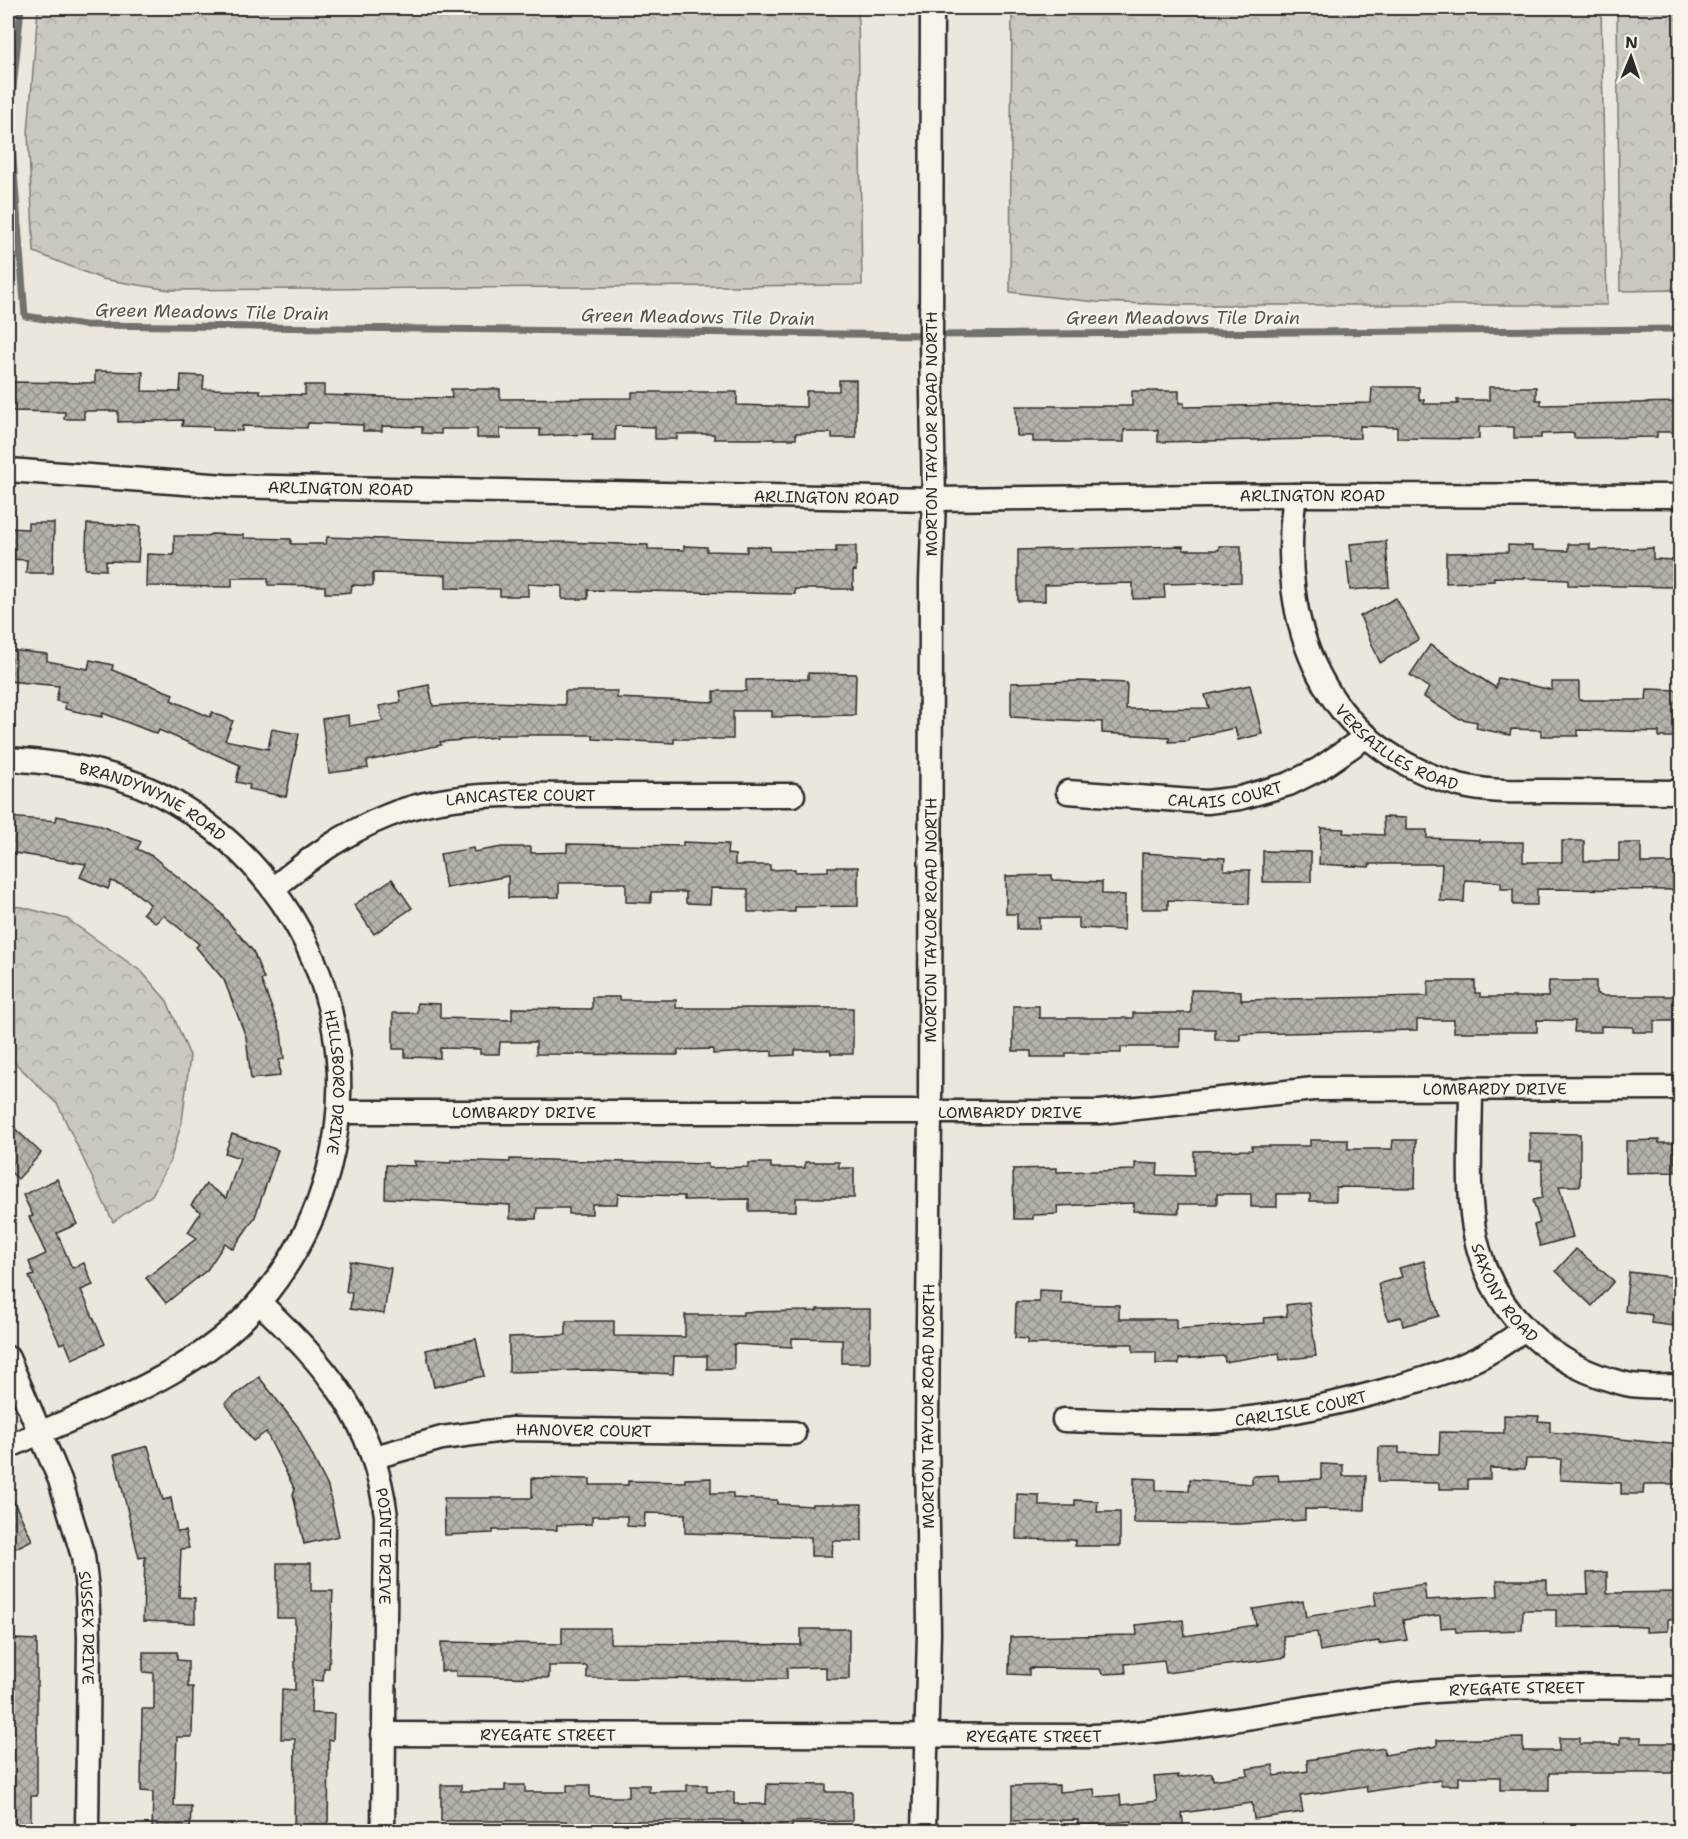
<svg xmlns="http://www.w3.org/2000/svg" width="1688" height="1839" font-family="'Shantell Sans',sans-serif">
  <defs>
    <pattern id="forest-crowns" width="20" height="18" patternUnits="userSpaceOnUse" patternTransform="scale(1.5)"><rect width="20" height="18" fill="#cbc8bf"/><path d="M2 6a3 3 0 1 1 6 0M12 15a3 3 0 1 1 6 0" fill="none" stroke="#aeaca4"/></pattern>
    <pattern id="building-cross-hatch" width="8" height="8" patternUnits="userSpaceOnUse" patternTransform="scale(1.5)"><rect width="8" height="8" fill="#b5b2ab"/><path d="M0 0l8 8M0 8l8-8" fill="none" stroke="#93918b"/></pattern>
  </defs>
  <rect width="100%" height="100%" fill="#ebe7dd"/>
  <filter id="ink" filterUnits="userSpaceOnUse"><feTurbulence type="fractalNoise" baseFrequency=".0167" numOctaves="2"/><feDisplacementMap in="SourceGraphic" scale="12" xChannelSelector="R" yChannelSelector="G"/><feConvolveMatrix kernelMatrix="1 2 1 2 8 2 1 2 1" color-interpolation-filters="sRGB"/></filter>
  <g filter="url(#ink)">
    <g fill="url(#forest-crowns)" stroke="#7b7a75" stroke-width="1.5">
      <polygon points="38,8 858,8 862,285 170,290 102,279 34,252 28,133"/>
      <polygon points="1012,8 1601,8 1607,305 1177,305 1095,302 1010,292"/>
      <polygon points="1617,8 1680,8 1680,290 1620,291"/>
      <polygon points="8,906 22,907 67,919 142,972 167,1001 190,1056 182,1122 170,1161 152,1195 113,1222 58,1105 8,1056"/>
    </g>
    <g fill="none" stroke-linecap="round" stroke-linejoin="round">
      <polyline stroke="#72716c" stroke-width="7" points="21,8 10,119 25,316 84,325 929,335 1680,329"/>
    </g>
    <g fill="url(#building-cross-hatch)" stroke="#2b2b2b" stroke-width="1.5">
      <polygon points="95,371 143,372 142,391 180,392 181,375 204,376 203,389 260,390 260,394 305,395 305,385 324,385 324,395 382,397 452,398 451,389 500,389 500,399 632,398 632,392 737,392 737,405 806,407 806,391 839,391 839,380 856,380 856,438 832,438 832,433 796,433 796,439 714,439 714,434 677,434 677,439 655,439 655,427 615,426 615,440 592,440 593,434 540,436 540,429 500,429 500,438 477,438 477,429 441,429 441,434 422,433 422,427 382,426 382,431 363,431 363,425 308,423 307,428 242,426 242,431 213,430 213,427 182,426 183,420 118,422 118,411 84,411 84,419 64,419 65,412 8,411 8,382 95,383"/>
      <polygon points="1372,387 1419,387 1419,400 1424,399 1424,404 1458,404 1457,400 1489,400 1489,387 1536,387 1536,400 1541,400 1541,405 1680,402 1680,432 1657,432 1657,437 1574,438 1574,433 1541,434 1541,438 1514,438 1514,427 1479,427 1479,439 1397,438 1397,427 1360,426 1360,438 1158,442 1158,430 1124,430 1124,442 1033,442 1033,436 1017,436 1016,406 1132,406 1132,391 1179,391 1179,403 1184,403 1184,407 1371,403"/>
      <polygon points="28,523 54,523 53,573 26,573 27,560 8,559 8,528 28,529"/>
      <polygon points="87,524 140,526 138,562 106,561 106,570 85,569"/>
      <polygon points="211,534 244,535 244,538 291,539 291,544 326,544 327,537 469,542 564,542 648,545 648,549 684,550 684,546 707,547 707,551 747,552 747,546 770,547 770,551 836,552 836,546 856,546 856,571 853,570 853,589 795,589 795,594 588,590 588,599 562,599 562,586 528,584 528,596 500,596 500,589 446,588 446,575 373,573 373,586 352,585 351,592 340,593 325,593 325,586 268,585 268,578 232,578 232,587 146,586 147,554 174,555 174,536 207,536"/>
      <polygon points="1386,541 1389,587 1350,590 1347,562 1352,562 1350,544"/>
      <polygon points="1568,544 1590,544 1590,550 1653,548 1653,559 1675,560 1674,587 1568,585 1568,580 1494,577 1494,581 1446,583 1446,553 1508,552 1508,545 1532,546 1532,550 1568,551"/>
      <polygon points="1183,546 1183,550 1219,550 1219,546 1241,546 1241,582 1164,584 1165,598 1133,599 1133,583 1045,585 1045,601 1018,601 1018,550"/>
      <polygon points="1396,598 1419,639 1380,663 1360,616"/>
      <polygon points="1430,645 1496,688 1498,678 1552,690 1552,682 1579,682 1579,700 1646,700 1647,689 1680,690 1680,737 1659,737 1659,732 1578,730 1578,736 1541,736 1541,730 1511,729 1510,735 1476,728 1477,722 1457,718 1424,697 1429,688 1410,675"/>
      <polygon points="8,650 47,654 47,661 88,669 90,660 113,665 112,670 173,694 171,700 210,717 212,712 233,721 225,740 268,749 272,729 299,734 286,797 249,789 250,785 236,782 240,765 159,730 157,734 103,713 102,717 65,709 66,703 56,701 59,686 8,681"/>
      <polygon points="808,673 856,674 855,715 772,717 772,711 733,711 733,739 674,739 674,743 593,739 593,735 496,735 496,737 440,742 441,745 367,761 368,768 329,773 322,719 348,715 349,726 383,721 379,706 401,702 399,691 429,685 433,706 493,702 565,705 565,691 617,691 617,698 714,702 714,691 746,691 746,680 808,679"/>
      <polygon points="1079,681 1127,683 1126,709 1209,708 1205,695 1250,685 1262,734 1238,740 1235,728 1189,738 1189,741 1169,742 1169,737 1102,733 1102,722 1011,717 1011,683"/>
      <polygon points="57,816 96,824 141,842 137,849 152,856 216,908 253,951 264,979 261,980 281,1032 284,1059 279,1060 280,1076 251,1079 246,1037 224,980 196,947 199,944 163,915 156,923 143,913 150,904 129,888 111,881 108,889 80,877 86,864 8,852 8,817 56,821"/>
      <polygon points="1383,817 1406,818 1406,830 1427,830 1427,838 1479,840 1479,842 1523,842 1523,862 1562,862 1562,841 1584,841 1584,861 1619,861 1619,843 1641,843 1641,863 1680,863 1680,890 1537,889 1537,905 1513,905 1513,889 1501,889 1501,882 1465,880 1464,902 1440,901 1442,864 1370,864 1369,867 1319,864 1321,828 1344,829 1343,833 1384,835"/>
      <polygon points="683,842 728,844 727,854 735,855 735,865 770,865 770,870 795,869 795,872 828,871 828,867 858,867 858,906 795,907 795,912 748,912 748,889 711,888 710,904 686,903 686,892 651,892 651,903 626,902 626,883 559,883 559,897 508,898 508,876 446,888 440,854 473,848 474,852 502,847 531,847 531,853 567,852 567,844 683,846"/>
      <polygon points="1263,851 1311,852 1311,882 1263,882"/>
      <polygon points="1142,853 1225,858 1224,870 1250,870 1249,904 1168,900 1168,909 1142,909"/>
      <polygon points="1052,875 1052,880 1102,882 1102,894 1125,895 1124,930 1079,928 1079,918 1039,918 1039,929 1017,929 1017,914 1006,914 1006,876"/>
      <polygon points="392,879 412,908 374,934 354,905"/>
      <polygon points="1428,981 1475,981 1475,993 1480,993 1480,997 1548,997 1549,981 1596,981 1596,993 1601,996 1680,996 1680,1021 1654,1021 1654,1032 1633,1032 1633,1027 1601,1026 1601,1032 1574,1032 1575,1021 1537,1020 1537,1032 1454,1032 1454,1020 1417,1020 1417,1030 1240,1034 1240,1040 1215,1040 1215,1029 1180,1029 1180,1047 1121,1047 1121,1053 1066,1053 1066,1057 1031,1057 1031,1051 1013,1051 1013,1006 1039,1006 1039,1018 1133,1018 1133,1013 1191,1013 1191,990 1241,991 1241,1000 1428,996"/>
      <polygon points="592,997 619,997 619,1000 676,1000 676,1008 853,1008 853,1054 831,1054 830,1050 795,1050 795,1055 772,1056 772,1051 713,1054 713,1049 678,1050 678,1055 536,1054 536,1042 500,1042 499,1054 480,1054 480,1049 440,1048 440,1058 405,1057 405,1049 393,1049 393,1013 417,1013 417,1003 440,1004 440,1018 512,1020 512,1008 592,1009"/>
      <polygon points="8,1122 41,1153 18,1179 8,1170"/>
      <polygon points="1530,1133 1580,1134 1580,1186 1559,1186 1573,1237 1540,1246 1534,1225 1540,1223 1533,1200 1542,1198 1542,1161 1530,1161"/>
      <polygon points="232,1134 278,1150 255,1217 233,1249 225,1243 207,1270 166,1303 146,1278 197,1238 188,1232 201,1212 191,1205 206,1184 226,1198 240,1158 225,1153"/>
      <polygon points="1310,1140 1348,1140 1348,1149 1392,1149 1393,1140 1416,1140 1415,1188 1336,1187 1336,1201 1310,1201 1310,1194 1277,1194 1277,1207 1251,1207 1251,1194 1217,1194 1217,1204 1179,1204 1179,1213 1133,1211 1134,1203 1057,1206 1058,1214 1033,1215 1033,1219 1014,1219 1013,1169 1057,1168 1057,1172 1135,1170 1135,1163 1158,1164 1157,1175 1194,1176 1194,1151 1252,1150 1252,1146 1310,1146"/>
      <polygon points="1659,1140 1659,1143 1674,1143 1675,1172 1626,1173 1626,1141"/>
      <polygon points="510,1159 708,1164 708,1168 748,1167 748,1163 771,1163 771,1168 805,1168 805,1162 839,1162 839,1168 854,1168 854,1198 796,1198 796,1211 749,1211 749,1199 684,1200 684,1196 618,1194 617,1204 592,1204 592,1214 569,1214 569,1208 537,1208 536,1219 510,1219 510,1205 385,1198 386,1165 416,1166 414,1161 451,1163 451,1160 510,1162"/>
      <polygon points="57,1179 77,1224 57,1233 72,1268 84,1263 93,1285 81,1290 105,1344 72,1359 65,1342 60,1344 29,1277 34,1275 29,1262 46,1254 29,1217 33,1216 23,1195"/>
      <polygon points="1576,1249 1614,1281 1592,1306 1556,1271"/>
      <polygon points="350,1261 391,1268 384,1314 350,1309 352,1292 346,1292"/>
      <polygon points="1424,1261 1439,1316 1403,1326 1401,1317 1388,1320 1378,1284 1402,1277 1399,1268"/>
      <polygon points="1629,1272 1679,1278 1674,1326 1651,1323 1652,1315 1625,1311"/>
      <polygon points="1039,1290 1061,1291 1061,1304 1119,1305 1119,1319 1176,1319 1176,1329 1265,1323 1264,1318 1287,1316 1286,1305 1309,1302 1316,1356 1280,1360 1279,1353 1225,1362 1224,1356 1179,1359 1179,1364 1156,1364 1156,1352 1133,1352 1133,1344 1027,1344 1027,1339 1015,1338 1016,1302 1039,1302"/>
      <polygon points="817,1309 870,1309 870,1363 842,1363 842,1339 792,1338 792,1347 734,1344 734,1369 707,1369 707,1356 674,1356 673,1374 590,1370 509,1372 509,1337 566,1335 566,1321 614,1321 614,1336 685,1337 685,1315 743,1315 743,1312 817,1311"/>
      <polygon points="476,1339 484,1376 434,1387 426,1350"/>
      <polygon points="259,1377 298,1427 328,1487 339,1536 304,1544 293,1494 295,1490 266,1432 253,1441 225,1403"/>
      <polygon points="1504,1415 1539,1416 1538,1421 1550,1422 1550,1432 1680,1445 1680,1484 1644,1484 1643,1494 1621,1494 1621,1483 1560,1480 1561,1459 1526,1459 1525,1469 1490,1468 1490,1479 1468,1479 1468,1489 1439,1489 1439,1483 1378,1482 1379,1447 1399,1447 1399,1453 1439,1454 1440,1432 1504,1433"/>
      <polygon points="148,1446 163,1500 171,1498 177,1532 185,1531 189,1548 181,1549 179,1597 195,1598 195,1623 143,1621 145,1557 139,1558 114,1455"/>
      <polygon points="1321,1464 1343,1465 1343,1476 1366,1476 1365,1510 1305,1509 1305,1520 1239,1524 1134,1523 1134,1478 1156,1479 1156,1490 1189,1491 1190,1479 1252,1484 1252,1476 1278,1475 1279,1481 1321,1479"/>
      <polygon points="532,1478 590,1479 590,1485 628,1485 628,1481 685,1482 685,1479 711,1478 711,1493 733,1493 733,1498 777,1500 777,1504 812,1506 812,1504 862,1504 862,1541 833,1541 832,1556 811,1556 811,1537 685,1533 685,1514 645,1513 644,1527 627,1526 627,1516 592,1516 592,1524 557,1525 557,1530 493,1530 493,1533 445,1535 444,1498 532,1498"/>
      <polygon points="8,1489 32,1540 8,1552"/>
      <polygon points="1017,1494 1039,1495 1039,1506 1075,1506 1075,1500 1098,1501 1097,1512 1120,1512 1120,1546 1075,1546 1075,1540 1016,1539"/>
      <polygon points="277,1563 311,1563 311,1591 333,1591 329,1668 324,1668 323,1681 312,1680 311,1713 334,1714 333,1740 329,1740 328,1832 294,1832 295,1739 281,1739 282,1689 295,1690 295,1618 277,1618"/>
      <polygon points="1607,1572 1607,1593 1680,1592 1680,1619 1668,1619 1668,1631 1646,1632 1646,1627 1617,1626 1556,1627 1556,1610 1523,1610 1522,1630 1456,1632 1455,1627 1441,1628 1440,1615 1403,1620 1407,1640 1379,1644 1379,1641 1320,1651 1317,1632 1283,1636 1286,1657 1259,1661 1166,1673 1164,1660 1125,1664 1126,1673 1102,1674 1100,1669 1029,1668 1029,1675 1009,1674 1010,1637 1137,1635 1136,1625 1183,1620 1185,1636 1256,1625 1253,1609 1303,1601 1306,1617 1376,1605 1374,1592 1424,1584 1426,1600 1498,1596 1497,1580 1547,1580 1547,1594 1588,1594 1587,1573"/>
      <polygon points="562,1628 610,1628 610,1643 801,1645 801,1629 849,1629 849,1679 826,1679 826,1667 787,1668 787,1679 587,1678 587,1666 549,1666 549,1678 456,1676 456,1671 441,1671 441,1642 562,1644"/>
      <polygon points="13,1639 37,1640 37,1796 31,1796 31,1832 8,1832 8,1642 13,1642"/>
      <polygon points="143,1652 177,1652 177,1660 188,1661 188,1687 193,1687 192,1737 177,1737 174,1806 191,1806 190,1832 152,1832 153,1792 141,1791 142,1709 154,1709 154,1673 143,1672"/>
      <polygon points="1620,1737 1641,1737 1641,1743 1680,1743 1680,1773 1549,1773 1549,1790 1500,1790 1500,1777 1459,1777 1459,1785 1441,1785 1441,1780 1367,1792 1366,1786 1300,1796 1303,1812 1254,1819 1252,1803 1182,1813 1184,1832 1133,1832 1132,1821 1078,1826 1078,1820 1012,1821 1012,1786 1059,1785 1059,1792 1094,1789 1095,1797 1120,1795 1121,1805 1157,1801 1154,1777 1178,1775 1178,1778 1212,1773 1213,1780 1248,1775 1247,1769 1273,1765 1274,1776 1308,1771 1307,1760 1384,1748 1385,1755 1437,1746 1437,1740 1523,1738 1523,1751 1559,1751 1559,1738 1580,1738 1580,1744 1620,1744"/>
      <polygon points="767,1784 826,1785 826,1792 852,1792 852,1821 792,1822 792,1832 741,1832 742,1821 615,1821 615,1832 567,1832 567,1821 441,1821 441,1785 461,1785 461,1791 505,1791 505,1785 525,1785 525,1792 567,1792 567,1785 590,1785 590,1797 629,1797 629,1785 649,1785 649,1792 687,1791 687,1785 707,1785 707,1792 734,1792 734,1804 766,1804"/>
    </g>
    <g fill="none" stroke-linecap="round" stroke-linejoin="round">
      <defs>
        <g id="minor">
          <path id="s1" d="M8,470L225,486L934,499L1295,495L1680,496"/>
          <path id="s2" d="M1295,495C1276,625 1323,747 1459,785C1490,793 1522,791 1553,791C1596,791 1638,792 1680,792"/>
          <path id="s3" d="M8,759C66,763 123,772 174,802C353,907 394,1142 260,1301C196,1377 95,1407 8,1447"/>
          <path id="s4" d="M1068,792L1207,802L1240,798L1289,784L1319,769L1367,736"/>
          <path id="s5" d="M273,889C308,859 344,833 387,816C451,790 521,795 589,795C657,795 725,795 793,795"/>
          <path id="s6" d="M1471,1088C1471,1134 1466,1195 1476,1239C1493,1314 1552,1367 1626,1384C1643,1388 1663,1386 1680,1386"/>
          <path id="s7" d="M340,1112H1100L1314,1089L1680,1088"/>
          <path id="s8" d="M259,1302C327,1367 374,1419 386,1516L383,1832"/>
          <path id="s9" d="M8,1358L60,1480L83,1556L87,1589L89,1637L87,1832"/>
          <path id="s10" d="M1064,1420C1111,1421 1159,1424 1205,1422C1271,1419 1334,1405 1397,1387C1447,1372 1483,1362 1524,1329"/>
          <path id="s11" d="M375,1457L442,1438L511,1429L794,1433"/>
          <path id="s12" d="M383,1734L1093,1736C1198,1731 1300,1706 1404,1694C1495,1684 1588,1688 1680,1688"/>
          <path id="s13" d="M924,1832L929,1633L927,1426L930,1112L931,582L934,499L931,341L932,8"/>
        </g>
      </defs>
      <use href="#minor" stroke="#2b2b2b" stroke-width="27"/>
      <use href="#minor" stroke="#f7f3e8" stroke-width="22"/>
    </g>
  </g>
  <g text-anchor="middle" stroke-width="5" stroke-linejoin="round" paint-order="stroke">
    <g font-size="16" fill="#2b2b2b" stroke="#f7f3e8">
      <text transform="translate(931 434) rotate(-90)" y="6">MORTON TAYLOR ROAD NORTH</text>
      <text dy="6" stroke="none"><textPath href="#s1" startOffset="333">ARLINGTON ROAD</textPath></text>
      <text dy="6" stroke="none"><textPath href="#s1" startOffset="1305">ARLINGTON ROAD</textPath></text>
      <text dy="6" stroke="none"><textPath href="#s1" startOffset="819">ARLINGTON ROAD</textPath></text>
      <text dy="6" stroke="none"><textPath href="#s2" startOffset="294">VERSAILLES ROAD</textPath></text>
      <text dy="6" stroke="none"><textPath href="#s4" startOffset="158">CALAIS COURT</textPath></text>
      <text dy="6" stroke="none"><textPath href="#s5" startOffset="272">LANCASTER COURT</textPath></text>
      <text dy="6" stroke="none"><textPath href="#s3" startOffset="153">BRANDYWYNE ROAD</textPath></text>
      <text dy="6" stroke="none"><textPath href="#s13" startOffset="912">MORTON TAYLOR ROAD NORTH</textPath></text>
      <text dy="6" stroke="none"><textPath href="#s3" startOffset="513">HILLSBORO DRIVE</textPath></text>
      <text dy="6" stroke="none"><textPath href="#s7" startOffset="1156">LOMBARDY DRIVE</textPath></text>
      <text dy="6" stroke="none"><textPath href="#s7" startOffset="184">LOMBARDY DRIVE</textPath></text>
      <text dy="6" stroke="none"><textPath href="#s7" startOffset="670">LOMBARDY DRIVE</textPath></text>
      <text dy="6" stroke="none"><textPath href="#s6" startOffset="213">SAXONY ROAD</textPath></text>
      <text dy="6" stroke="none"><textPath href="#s13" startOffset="426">MORTON TAYLOR ROAD NORTH</textPath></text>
      <text dy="6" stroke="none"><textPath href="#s10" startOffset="238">CARLISLE COURT</textPath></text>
      <text dy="6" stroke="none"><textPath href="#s11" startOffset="212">HANOVER COURT</textPath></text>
      <text dy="6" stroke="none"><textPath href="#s8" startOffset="285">POINTE DRIVE</textPath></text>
      <text dy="6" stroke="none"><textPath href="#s9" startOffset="284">SUSSEX DRIVE</textPath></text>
      <text dy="6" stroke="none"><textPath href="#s12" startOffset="1137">RYEGATE STREET</textPath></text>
      <text dy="6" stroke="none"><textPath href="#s12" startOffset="165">RYEGATE STREET</textPath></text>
      <text dy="6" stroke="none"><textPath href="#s12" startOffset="651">RYEGATE STREET</textPath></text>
    </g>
    <g font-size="18" font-style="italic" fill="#555451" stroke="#f7f3e8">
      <text transform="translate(212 312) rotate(1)" y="6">Green Meadows Tile Drain</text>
      <text transform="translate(698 317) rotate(1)" y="6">Green Meadows Tile Drain</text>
      <text x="1183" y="324">Green Meadows Tile Drain</text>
    </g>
  </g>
  <rect width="1688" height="1839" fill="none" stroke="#f7f3e8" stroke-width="30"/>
  <rect x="15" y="15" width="1658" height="1809" fill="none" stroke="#2b2b2b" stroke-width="2" filter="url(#ink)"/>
  <g transform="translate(1631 57) rotate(2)" stroke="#f7f3e8" stroke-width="4.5" paint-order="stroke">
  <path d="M0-4.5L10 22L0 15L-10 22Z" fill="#2b2b2b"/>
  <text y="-9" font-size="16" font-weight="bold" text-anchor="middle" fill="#2b2b2b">N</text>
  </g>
</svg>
